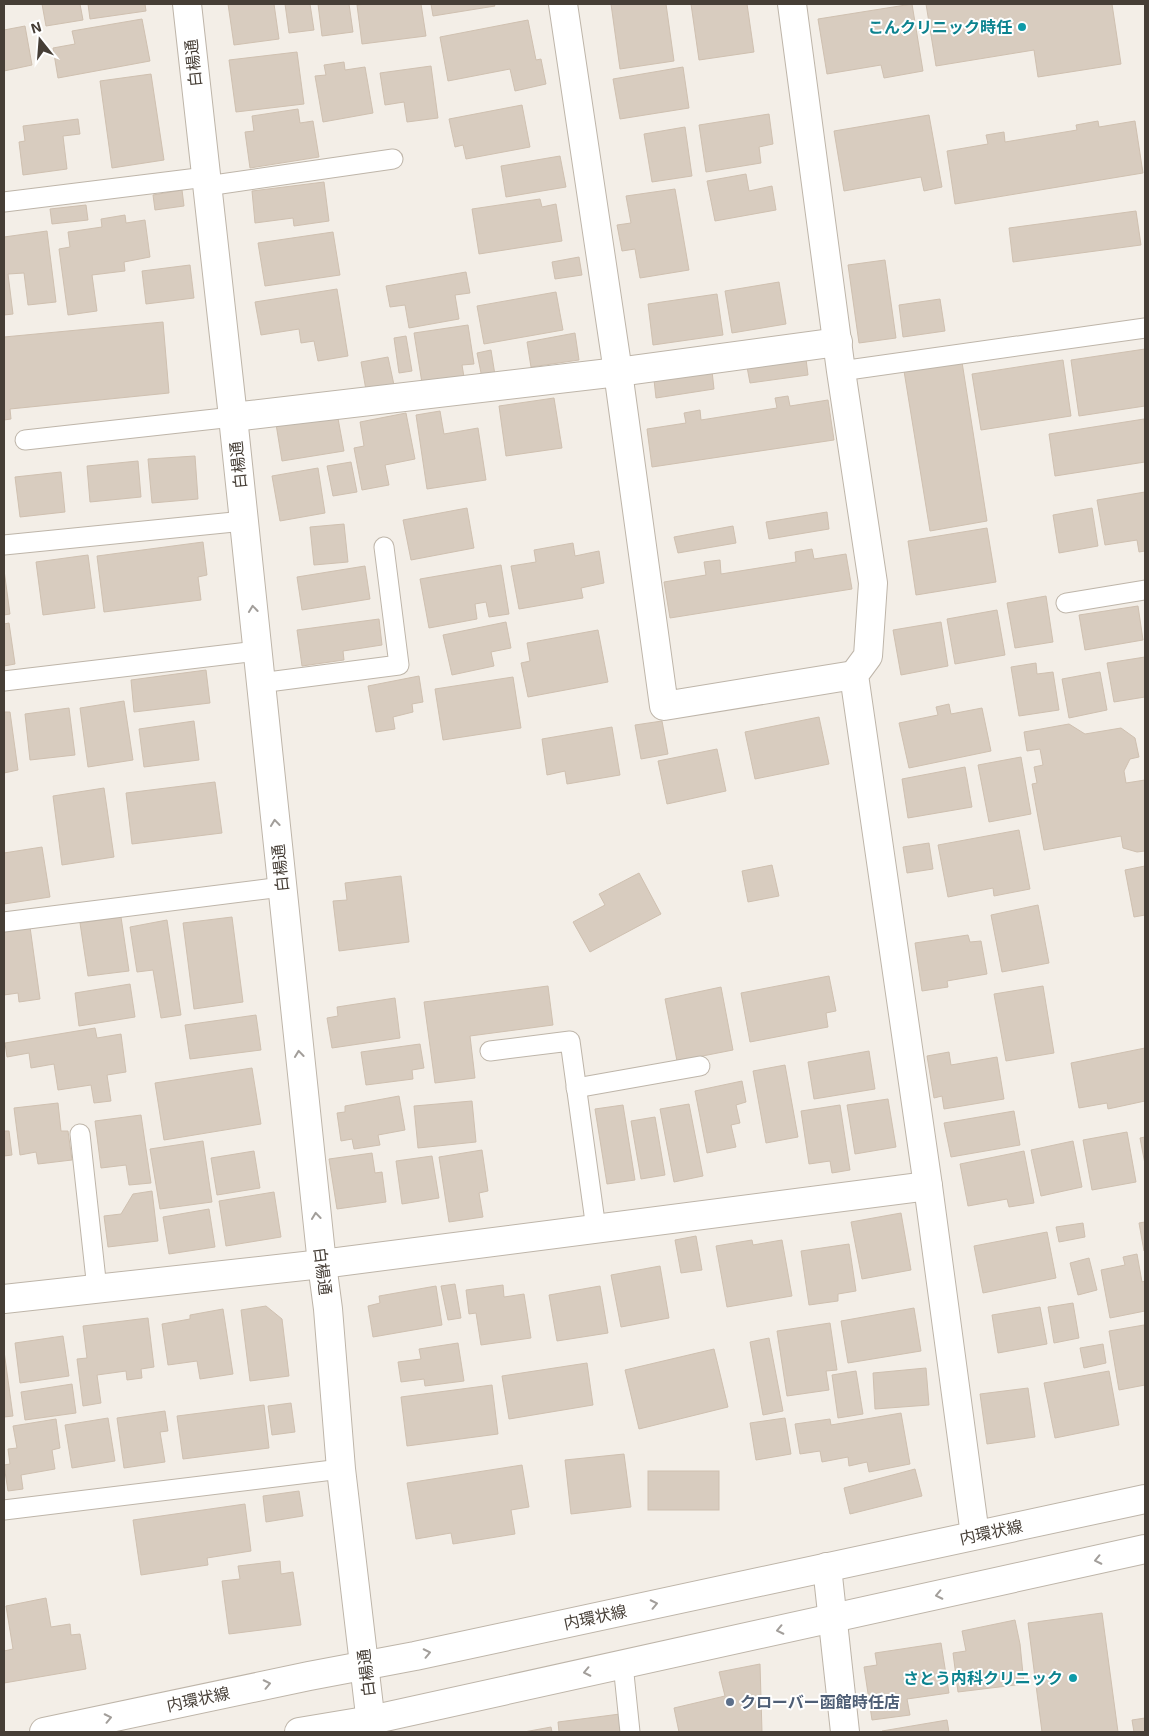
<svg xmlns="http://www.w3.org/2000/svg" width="1149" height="1736" font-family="'Exo 2','Noto Sans JP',sans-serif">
  <rect width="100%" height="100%" fill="#f3eee7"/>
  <g fill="#d8ccbf" stroke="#cfc0b0">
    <polygon points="42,4 80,4 83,20 46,26"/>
    <polygon points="88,4 145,4 146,11 90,19"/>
    <polygon points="228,4 274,4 279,39 234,45"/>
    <polygon points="285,4 310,4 314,30 289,33"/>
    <polygon points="318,4 349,4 353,32 322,36"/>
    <polygon points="367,4 421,4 426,36 362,44 357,5"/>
    <polygon points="431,4 494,4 495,6 433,16"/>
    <polygon points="611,4 666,4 674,61 620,69"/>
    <polygon points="691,4 747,4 754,52 699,60"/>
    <polygon points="912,4 923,71 884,78 881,65 827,74 818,19"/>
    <polygon points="926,4 1112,4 1121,64 1038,77 1034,50 936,66"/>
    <polygon points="142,19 150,61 58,78 53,48 75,44 72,31"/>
    <polygon points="528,20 536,60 541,59 546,84 515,91 510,69 448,81 440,37"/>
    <polygon points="25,26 32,65 4,71 4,30"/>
    <polygon points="297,52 304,104 236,112 229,60"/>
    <polygon points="344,62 345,70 365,67 373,113 323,122 315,76 326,75 324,65"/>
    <polygon points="431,66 438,118 407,122 404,102 385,105 380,73"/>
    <polygon points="683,67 689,108 620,119 613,79"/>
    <polygon points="151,74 164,160 112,168 100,81"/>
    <polygon points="522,105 530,147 466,159 463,145 455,147 449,119"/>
    <polygon points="298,109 300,123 313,121 319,157 250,168 245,132 254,131 252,116"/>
    <polygon points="769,114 773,144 759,147 761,163 706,172 699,125"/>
    <polygon points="929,115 942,187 924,191 921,177 844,191 834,131"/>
    <polygon points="78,119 80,134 63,136 67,169 23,175 19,142 25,141 23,126"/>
    <polygon points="1098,121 1099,127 1135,121 1143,173 955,204 947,151 988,144 986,135 1004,132 1005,142 1077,130 1076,125"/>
    <polygon points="685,127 692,176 652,182 644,134"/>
    <polygon points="560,156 566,187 506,197 501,166"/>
    <polygon points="746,174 749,191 772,186 776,210 715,221 707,181"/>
    <polygon points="324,182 329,221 294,226 293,218 255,223 252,191"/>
    <polygon points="675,189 689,270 640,278 635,249 622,251 617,225 631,223 626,196"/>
    <polygon points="182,190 184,206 155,210 153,195"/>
    <polygon points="540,199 542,207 556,204 562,241 479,254 472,209"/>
    <polygon points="86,205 88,220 52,224 50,209"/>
    <polygon points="1136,211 1141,245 1013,262 1009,228"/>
    <polygon points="125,215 126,223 145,220 150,257 124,262 125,271 92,275 97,311 68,315 59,249 70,247 68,232 102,227 101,219"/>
    <polygon points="47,231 56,302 28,305 24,273 8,274 13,314 4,315 4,237"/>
    <polygon points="333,232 340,275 265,286 258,243"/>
    <polygon points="579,257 582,275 555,279 552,262"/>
    <polygon points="885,260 896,338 859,343 848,265"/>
    <polygon points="190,265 194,298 146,304 142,271"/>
    <polygon points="466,272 470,293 455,295 459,319 409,328 405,305 390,307 386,286"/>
    <polygon points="779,282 786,324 732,333 725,291"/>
    <polygon points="337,289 348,356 318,361 314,341 301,343 299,329 261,335 255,302"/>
    <polygon points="556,292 563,330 484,344 477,306"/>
    <polygon points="717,294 723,335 653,345 648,304"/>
    <polygon points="940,299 945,331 903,337 899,305"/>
    <polygon points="163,322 169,393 10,409 11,419 4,420 4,337"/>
    <polygon points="468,325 474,364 462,365 464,377 422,383 414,333"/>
    <polygon points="575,333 579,360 531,367 527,342"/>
    <polygon points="406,336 412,371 399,373 394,338"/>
    <polygon points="1145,349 1145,406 1079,416 1071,360"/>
    <polygon points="491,350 495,375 482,378 477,353"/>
    <polygon points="388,357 394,385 366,390 361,362"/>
    <polygon points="806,359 808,375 750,383 747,367"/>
    <polygon points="1063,360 1071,416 981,430 972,374"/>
    <polygon points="962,362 987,521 930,531 904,371"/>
    <polygon points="712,371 714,389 656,398 654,380"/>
    <polygon points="788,396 790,406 828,400 834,440 652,467 647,429 686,423 684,413 700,410 701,420 777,408 775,398"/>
    <polygon points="554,398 562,448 506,456 499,406"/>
    <polygon points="440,411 444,434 478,428 486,480 427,489 416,415"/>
    <polygon points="337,413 344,451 282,461 276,424"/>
    <polygon points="406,413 415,459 385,465 389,485 362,490 354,448 364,446 360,422"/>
    <polygon points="1144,419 1145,429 1145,462 1055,476 1049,434"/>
    <polygon points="195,456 198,499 152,503 148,459"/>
    <polygon points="138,461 141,497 90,502 87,466"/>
    <polygon points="351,462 357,492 333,496 327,466"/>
    <polygon points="318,468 325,513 280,521 272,476"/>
    <polygon points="61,472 65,512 20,517 15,477"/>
    <polygon points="1145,492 1145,551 1139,552 1137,540 1105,545 1097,500"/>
    <polygon points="467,508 474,548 411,560 403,520"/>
    <polygon points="1092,508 1098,546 1059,553 1053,515"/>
    <polygon points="827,512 829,529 769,539 766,522"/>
    <polygon points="344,524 348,562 314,565 310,527"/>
    <polygon points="733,526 736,543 678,553 674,537"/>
    <polygon points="987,528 996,582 916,595 908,541"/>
    <polygon points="203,542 207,575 198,577 201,600 104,612 97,556"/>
    <polygon points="573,543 575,556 599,551 604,583 581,588 583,598 519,609 511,566 536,562 534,550"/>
    <polygon points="812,549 814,559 846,554 852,589 670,618 664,582 706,575 704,562 720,560 721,574 796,562 795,552"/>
    <polygon points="88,555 95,608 43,615 36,562"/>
    <polygon points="501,565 509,614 489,617 486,602 475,604 477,619 429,628 420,579"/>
    <polygon points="365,566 370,599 302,610 297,577"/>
    <polygon points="4,570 10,614 4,615"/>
    <polygon points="1046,596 1053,642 1015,648 1007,603"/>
    <polygon points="1138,606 1143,640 1085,650 1079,615"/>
    <polygon points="997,610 1005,655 955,664 947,619"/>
    <polygon points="379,619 382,645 343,651 344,660 302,666 297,630"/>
    <polygon points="506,622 511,648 491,652 494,666 452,675 443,635"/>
    <polygon points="941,622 948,666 901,675 893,630"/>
    <polygon points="9,623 15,664 4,666 4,624"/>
    <polygon points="598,630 608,682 528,697 521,663 530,661 527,643"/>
    <polygon points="1145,657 1145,697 1114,702 1107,663"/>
    <polygon points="1036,663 1037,674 1053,672 1059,710 1019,716 1011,667"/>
    <polygon points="206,670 210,703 134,712 131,680"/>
    <polygon points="1100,672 1107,710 1069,718 1062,679"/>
    <polygon points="419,676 423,702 412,704 413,712 393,717 395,729 376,732 368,686"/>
    <polygon points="513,677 521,728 443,740 435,689"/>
    <polygon points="124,701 133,760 88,767 80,708"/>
    <polygon points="949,704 951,714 982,708 991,751 909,768 899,723 938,715 936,707"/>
    <polygon points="69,708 75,755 30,760 25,714"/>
    <polygon points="4,712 10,712 18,770 4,773"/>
    <polygon points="819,717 829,764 755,779 745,732"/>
    <polygon points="194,721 199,760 144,767 139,729"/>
    <polygon points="662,721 668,754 641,759 635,725"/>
    <polygon points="1069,724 1085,734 1121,728 1135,738 1139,757 1130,759 1124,771 1126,783 1145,780 1145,851 1137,852 1123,848 1121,836 1044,850 1032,784 1037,783 1034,767 1043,765 1040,749 1027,751 1024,732"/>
    <polygon points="612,727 620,775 567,784 565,771 547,775 542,739"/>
    <polygon points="717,749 726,791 667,804 658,761"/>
    <polygon points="1021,757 1031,814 989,822 978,765"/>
    <polygon points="965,767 972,807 908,818 902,779"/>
    <polygon points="215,782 222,833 132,844 126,793"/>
    <polygon points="104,788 114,857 62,865 53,796"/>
    <polygon points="1019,830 1030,889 994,896 993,888 948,897 938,845"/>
    <polygon points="929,843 933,869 907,873 903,847"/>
    <polygon points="42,847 50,897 4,904 4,853"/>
    <polygon points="772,865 779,896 748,902 742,871"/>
    <polygon points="1145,866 1145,915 1134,917 1125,870"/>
    <polygon points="639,873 661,914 590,952 573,922 605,905 599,894"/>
    <polygon points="401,876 409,942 339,951 333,901 347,900 345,883"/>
    <polygon points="1038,905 1049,963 1002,972 991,915"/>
    <polygon points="121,917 129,971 88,976 80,923"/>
    <polygon points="232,917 243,1002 194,1009 183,923"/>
    <polygon points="167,920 181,1015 161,1018 153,970 137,972 130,927"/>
    <polygon points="30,927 40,999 19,1002 18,993 4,995 4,931"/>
    <polygon points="968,935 970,942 981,941 987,974 947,981 948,987 922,991 915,943"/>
    <polygon points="829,976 836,1011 826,1013 828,1027 750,1042 741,993"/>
    <polygon points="130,984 135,1017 79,1026 75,993"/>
    <polygon points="548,986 553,1025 470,1036 475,1078 435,1083 424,1002"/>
    <polygon points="1043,986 1054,1053 1006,1061 994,994"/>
    <polygon points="721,987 733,1050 677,1061 665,999"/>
    <polygon points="395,998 400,1038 332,1048 327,1018 338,1016 337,1007"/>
    <polygon points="256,1015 261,1050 190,1059 185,1025"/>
    <polygon points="95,1028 97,1038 121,1034 126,1072 107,1075 111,1101 94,1103 91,1085 58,1090 54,1064 31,1068 29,1053 7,1057 5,1043"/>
    <polygon points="420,1044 424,1068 412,1070 413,1079 366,1085 361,1052"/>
    <polygon points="1145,1048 1145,1101 1108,1109 1107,1103 1079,1108 1071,1063"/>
    <polygon points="869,1051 875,1089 814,1099 808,1062"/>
    <polygon points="949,1052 951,1065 997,1057 1004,1099 944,1109 942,1096 934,1098 927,1056"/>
    <polygon points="785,1065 798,1137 766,1143 753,1071"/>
    <polygon points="252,1068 261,1124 164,1140 155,1083"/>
    <polygon points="742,1081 746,1102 736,1105 740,1123 731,1125 736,1147 707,1153 695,1091"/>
    <polygon points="399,1096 405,1130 378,1135 380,1145 354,1149 352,1139 341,1141 337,1113 345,1112 345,1106"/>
    <polygon points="888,1099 896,1147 855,1154 847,1105"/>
    <polygon points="472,1101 476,1142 418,1148 414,1106"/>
    <polygon points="58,1103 61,1131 68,1131 72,1160 38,1164 36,1152 20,1155 14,1108"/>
    <polygon points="689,1104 703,1176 674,1182 660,1109"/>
    <polygon points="623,1105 635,1180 607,1184 595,1109"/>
    <polygon points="840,1105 850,1170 832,1173 830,1161 809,1164 801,1111"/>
    <polygon points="1014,1111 1020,1145 951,1157 944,1123"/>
    <polygon points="141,1115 151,1183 129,1185 126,1165 101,1168 95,1121"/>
    <polygon points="655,1117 665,1175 641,1179 631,1121"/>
    <polygon points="4,1131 9,1131 12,1155 4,1156"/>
    <polygon points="1127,1132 1136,1182 1092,1190 1083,1140"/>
    <polygon points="1145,1137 1145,1164 1140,1138"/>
    <polygon points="203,1141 212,1202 160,1209 150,1149"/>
    <polygon points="1073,1141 1082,1187 1041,1196 1031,1150"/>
    <polygon points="482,1150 488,1191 479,1193 483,1217 449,1222 439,1157"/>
    <polygon points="254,1151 260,1188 217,1195 211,1158"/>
    <polygon points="1024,1151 1034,1203 1009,1207 1007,1199 968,1206 960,1164"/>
    <polygon points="372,1153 375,1173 382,1172 386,1202 337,1209 329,1159"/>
    <polygon points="432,1156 439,1198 402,1204 396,1161"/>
    <polygon points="152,1191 158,1241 108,1247 104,1216 121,1214 133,1194"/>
    <polygon points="274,1192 281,1237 226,1246 219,1201"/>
    <polygon points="209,1209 215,1247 169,1254 163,1217"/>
    <polygon points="901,1213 911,1270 862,1279 851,1222"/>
    <polygon points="1145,1222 1145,1250 1144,1251 1139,1223"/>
    <polygon points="1083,1223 1085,1237 1059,1242 1056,1227"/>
    <polygon points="1047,1232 1056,1278 983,1293 974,1246"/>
    <polygon points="696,1236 702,1270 681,1273 675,1240"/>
    <polygon points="752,1240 753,1245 782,1240 792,1296 727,1307 716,1246"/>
    <polygon points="849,1244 856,1291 838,1294 838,1301 809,1305 801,1251"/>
    <polygon points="1137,1254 1142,1282 1145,1281 1145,1311 1110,1318 1101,1270 1125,1265 1123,1257"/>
    <polygon points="1089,1258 1097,1290 1078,1295 1070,1263"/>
    <polygon points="660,1266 669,1318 621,1327 611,1275"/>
    <polygon points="455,1284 461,1318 448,1320 441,1286"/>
    <polygon points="503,1285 504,1297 524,1294 531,1338 481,1345 476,1313 469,1314 466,1290"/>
    <polygon points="436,1286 442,1325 373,1337 368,1306 380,1303 379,1296"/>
    <polygon points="600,1286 608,1333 557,1341 549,1295"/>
    <polygon points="1073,1303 1079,1338 1054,1343 1048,1307"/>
    <polygon points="266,1306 282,1319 289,1376 250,1381 241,1310"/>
    <polygon points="1040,1307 1047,1344 998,1353 992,1315"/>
    <polygon points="914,1308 921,1351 848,1363 841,1321"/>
    <polygon points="223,1309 233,1374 200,1379 197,1361 168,1365 162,1324 190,1319 190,1315"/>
    <polygon points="148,1318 154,1367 141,1369 142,1378 127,1380 126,1371 97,1375 101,1403 83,1406 77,1359 87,1358 83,1326"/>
    <polygon points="830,1323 837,1370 826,1371 829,1390 787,1396 777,1331"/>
    <polygon points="1144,1325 1145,1333 1145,1385 1119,1390 1109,1331"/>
    <polygon points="63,1336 69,1376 20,1383 15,1343"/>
    <polygon points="769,1338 783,1411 763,1415 750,1342"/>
    <polygon points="458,1343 464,1381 425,1386 424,1379 401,1382 398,1362 421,1359 419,1349"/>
    <polygon points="1103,1344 1106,1363 1084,1368 1080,1348"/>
    <polygon points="714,1349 728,1407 639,1429 625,1370"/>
    <polygon points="4,1351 13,1416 4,1417"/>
    <polygon points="587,1363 593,1405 509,1419 502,1376"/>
    <polygon points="926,1368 929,1405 875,1409 873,1373"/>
    <polygon points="856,1371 863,1414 838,1418 832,1375"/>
    <polygon points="1109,1371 1119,1425 1055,1438 1044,1383"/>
    <polygon points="72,1384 76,1413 25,1420 21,1392"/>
    <polygon points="492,1385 498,1434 407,1446 401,1397"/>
    <polygon points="1028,1388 1035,1437 987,1444 980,1394"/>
    <polygon points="291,1403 295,1432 272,1435 268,1406"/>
    <polygon points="264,1405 269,1448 183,1459 177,1416"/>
    <polygon points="165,1411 168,1431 160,1432 165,1462 124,1468 117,1418"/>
    <polygon points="901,1413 910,1464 869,1472 867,1462 849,1466 848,1457 822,1462 820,1451 800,1454 795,1424 830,1419 831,1425"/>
    <polygon points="108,1418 115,1461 72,1468 65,1425"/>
    <polygon points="785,1418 791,1454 756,1460 750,1423"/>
    <polygon points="56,1419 60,1448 52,1450 55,1469 21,1475 23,1489 8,1491 4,1465 10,1464 8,1449 17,1448 13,1426"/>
    <polygon points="624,1454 631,1507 571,1514 565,1460"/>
    <polygon points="522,1465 529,1507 511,1510 515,1534 453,1544 451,1533 416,1539 407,1483"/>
    <polygon points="915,1469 922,1496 850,1514 844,1488"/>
    <rect x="648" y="1471" width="71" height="39"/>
    <polygon points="299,1491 303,1516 266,1522 263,1496"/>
    <polygon points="245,1504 251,1551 207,1558 208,1565 141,1575 133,1520"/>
    <polygon points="280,1561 281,1574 293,1572 301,1625 229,1634 222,1581 240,1579 238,1566"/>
    <polygon points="46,1598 51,1627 70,1624 71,1635 80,1634 86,1669 4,1683 4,1651 13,1649 6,1606"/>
    <polygon points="1102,1613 1118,1732 1042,1732 1028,1623"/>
    <polygon points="1015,1620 1020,1644 1024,1684 958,1692 953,1653 966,1651 962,1631"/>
    <polygon points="941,1643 949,1693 907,1699 910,1715 872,1720 864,1667 877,1665 875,1653"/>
    <polygon points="760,1664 762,1732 679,1732 674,1708 725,1696 719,1672"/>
    <polygon points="620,1714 622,1732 559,1732 558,1722"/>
    <polygon points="1145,1718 1145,1732 1134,1732 1132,1720"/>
    <polygon points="947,1720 949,1732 883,1732 882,1731"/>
    <polygon points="551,1727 552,1732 524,1732"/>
  </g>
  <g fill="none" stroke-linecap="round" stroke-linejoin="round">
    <defs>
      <g id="service">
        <polyline points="207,186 393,159"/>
        <polyline points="4,202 206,177"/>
        <polyline points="841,371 1145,328"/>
        <polyline points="25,440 233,417"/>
        <polyline points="4,545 244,521"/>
        <polyline points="1066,603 1145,590"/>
        <polyline points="4,681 257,651"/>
        <polyline points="260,683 399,665 384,547"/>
        <polyline points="4,922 282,887"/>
        <polyline points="490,1051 570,1041 596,1229"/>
        <polyline points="576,1088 700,1066"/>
        <polyline points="80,1134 97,1289"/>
        <polyline points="4,1510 341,1469"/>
        <polyline points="623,1664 630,1732"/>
      </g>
      <g id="minor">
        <polyline points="187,4 233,417 322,1264"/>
        <polyline points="563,4 618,372 664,706 854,675"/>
        <polyline points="792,4 841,371 873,583 868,656 854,675 928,1186 975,1535"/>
        <polyline points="233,417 618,372 838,342"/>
        <polyline points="4,1299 322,1264 928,1186"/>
        <polyline points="827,1567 845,1732"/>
      </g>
      <g id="tertiary">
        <polyline points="322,1264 328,1309 341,1469 372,1732"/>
        <polyline points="44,1732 309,1676 415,1656 1145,1499"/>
        <polyline points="299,1732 371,1720 1145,1549"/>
      </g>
    </defs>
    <use href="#service" stroke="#beb5a9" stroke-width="21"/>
    <use href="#minor" stroke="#beb5a9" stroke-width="30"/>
    <use href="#tertiary" stroke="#beb5a9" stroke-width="30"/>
    <use href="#service" stroke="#fff" stroke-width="19"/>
    <use href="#minor" stroke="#fff" stroke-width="28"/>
    <use href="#tertiary" stroke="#fff" stroke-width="28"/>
  </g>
  <defs><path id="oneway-chevron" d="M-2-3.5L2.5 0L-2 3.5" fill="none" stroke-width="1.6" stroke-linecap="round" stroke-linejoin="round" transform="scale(1.25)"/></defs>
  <g stroke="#a29e9a">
    <use href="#oneway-chevron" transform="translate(253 609) rotate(-96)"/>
    <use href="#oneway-chevron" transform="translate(275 823) rotate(-96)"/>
    <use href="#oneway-chevron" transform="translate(299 1054) rotate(-96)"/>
    <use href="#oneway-chevron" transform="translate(316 1216) rotate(-96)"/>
    <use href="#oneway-chevron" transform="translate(1098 1560) rotate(168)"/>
    <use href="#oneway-chevron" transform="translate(939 1595) rotate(168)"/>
    <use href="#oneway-chevron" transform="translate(654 1604) rotate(-12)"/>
    <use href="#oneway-chevron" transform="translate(780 1630) rotate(168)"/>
    <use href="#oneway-chevron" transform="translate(427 1653) rotate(-12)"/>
    <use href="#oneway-chevron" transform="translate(587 1672) rotate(168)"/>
    <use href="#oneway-chevron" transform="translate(267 1684) rotate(-12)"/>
    <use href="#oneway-chevron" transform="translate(108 1718) rotate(-12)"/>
  </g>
  <g fill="#0f9aa8" stroke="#fff" stroke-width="2">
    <circle cx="1022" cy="27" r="5"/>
    <circle cx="1073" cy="1678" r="5"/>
  </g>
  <circle fill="#5c6f8a" stroke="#fff" stroke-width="2" cx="730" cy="1702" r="5"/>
  <g text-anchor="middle" stroke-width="4" stroke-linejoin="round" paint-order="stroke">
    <g font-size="16" font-weight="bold" fill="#0d838f" stroke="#fff" text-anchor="end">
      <text x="1012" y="33">こんクリニック時任</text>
      <text x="1063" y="1684">さとう内科クリニック</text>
    </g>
    <g font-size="16" fill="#463e36" stroke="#fff">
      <text transform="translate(193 63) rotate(-96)" y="6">白楊通</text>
      <text transform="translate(238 465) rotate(-96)" y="6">白楊通</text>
      <text transform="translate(280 868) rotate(-96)" y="6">白楊通</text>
      <text transform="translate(323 1271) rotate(83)" y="6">白楊通</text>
      <text transform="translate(991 1532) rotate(-12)" y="6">内環状線</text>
      <text transform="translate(595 1617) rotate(-12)" y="6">内環状線</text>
      <text transform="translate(366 1673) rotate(-97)" y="6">白楊通</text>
      <text transform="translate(198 1699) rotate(-12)" y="6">内環状線</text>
    </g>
    <g font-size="16" font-weight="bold" fill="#4e5e75" stroke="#fff" text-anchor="start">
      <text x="740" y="1708">クローバー函館時任店</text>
    </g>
  </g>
  <rect width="1149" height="1736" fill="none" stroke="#463e36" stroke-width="10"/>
  <g transform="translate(40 40) rotate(343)" stroke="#ffffff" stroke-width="4" paint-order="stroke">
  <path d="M0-4L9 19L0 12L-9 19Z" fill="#463e36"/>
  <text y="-8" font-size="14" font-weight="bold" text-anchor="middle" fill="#463e36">N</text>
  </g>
</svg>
